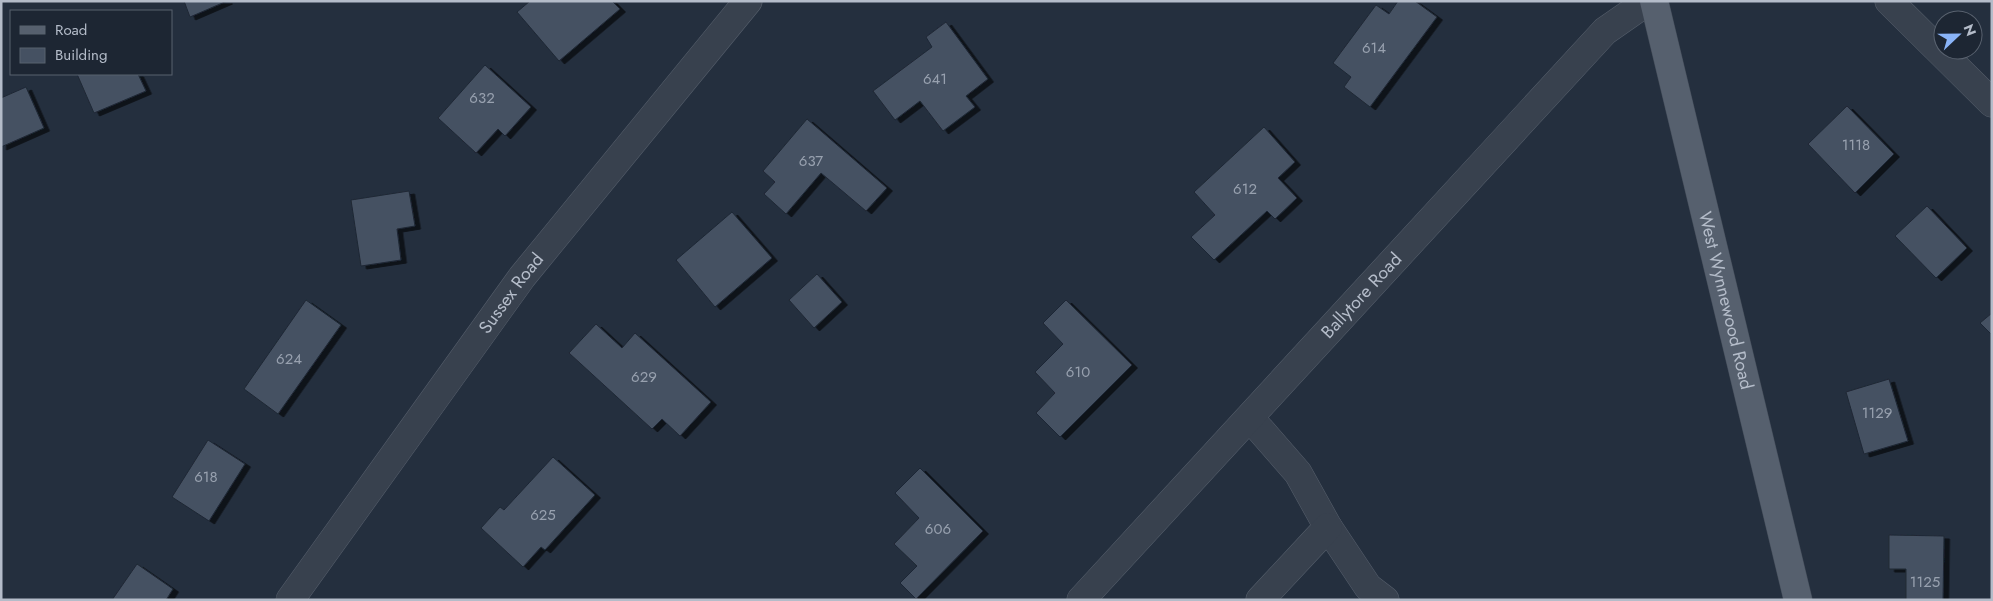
<svg xmlns="http://www.w3.org/2000/svg" width="1993" height="601" font-family="Jost,sans-serif">
  <defs>
    <filter id="shadow"><feDropShadow dx="5.5" dy="3" stdDeviation="0" flood-color="#0009"/></filter>
  </defs>
  <rect width="100%" height="100%" fill="#242f3e"/>
  <g fill="#455162" stroke="#1f2835" filter="url(#shadow)">
    <polygon points="184,1 227,1 190,17"/>
    <polygon points="530,1 612,1 620,9 559,61 517,12"/>
    <polygon points="1398,1 1415,1 1437,17 1370,107 1344,87 1351,77 1333,63 1376,5 1389,14"/>
    <polygon points="946,22 988,79 966,96 975,107 943,131 920,101 895,120 873,91 932,47 926,37"/>
    <polygon points="485,65 531,107 505,136 498,129 476,153 438,118"/>
    <polygon points="77,74 138,74 146,91 94,113"/>
    <polygon points="26,87 44,128 1,147 1,98"/>
    <polygon points="1847,106 1894,154 1855,193 1808,144"/>
    <polygon points="807,119 887,188 866,211 821,173 786,214 764,194 775,182 763,171"/>
    <polygon points="1264,127 1295,162 1278,178 1297,198 1275,219 1267,211 1214,260 1191,237 1215,215 1194,192"/>
    <polygon points="409,191 415,226 397,229 401,260 361,266 351,200"/>
    <polygon points="1927,206 1967,248 1936,278 1895,236"/>
    <polygon points="732,212 772,258 715,307 676,260"/>
    <polygon points="817,274 842,302 814,328 789,300"/>
    <polygon points="306,300 341,325 278,414 244,389"/>
    <polygon points="1066,300 1132,365 1060,437 1036,413 1055,393 1035,372 1063,344 1043,323"/>
    <polygon points="1992,313 1992,335 1980,323"/>
    <polygon points="596,324 622,348 635,333 711,402 680,436 662,419 652,429 569,353"/>
    <polygon points="1889,379 1908,441 1864,454 1846,392"/>
    <polygon points="208,440 245,464 209,521 172,497"/>
    <polygon points="553,457 595,495 545,550 541,547 523,567 481,528 500,507 504,510"/>
    <polygon points="920,468 983,531 916,599 900,583 917,566 894,544 919,518 895,493"/>
    <polygon points="1889,535 1944,536 1943,600 1906,600 1906,569 1889,569"/>
    <polygon points="137,564 173,589 166,600 112,600"/>
  </g>
  <g fill="none" stroke-linecap="round" stroke-linejoin="round">
    <defs>
      <g id="minor">
        <polyline points="1889,1 1992,103"/>
        <polyline points="1250,418 1298,473 1328,527 1368,587 1385,600"/>
        <path id="s1" d="M290,600L522,277L748,1"/>
        <path id="s2" d="M1081,600L1605,31L1648,1"/>
        <polyline points="1260,600 1328,527"/>
      </g>
      <g id="major">
        <path id="s3" d="M1654,1L1798,600"/>
      </g>
    </defs>
    <use href="#minor" stroke="#565f6c" stroke-width="29"/>
    <use href="#major" stroke="#414a57" stroke-width="29"/>
    <use href="#minor" stroke="#38414e" stroke-width="28"/>
    <use href="#major" stroke="#56606e" stroke-width="28"/>
  </g>
  <g text-anchor="middle" stroke-width="4" stroke-linejoin="round" paint-order="stroke">
    <g font-size="15" fill="#98a1af">
      <text x="1374" y="53">614</text>
      <text x="935" y="84">641</text>
      <text x="482" y="103">632</text>
      <text x="1856" y="150">1118</text>
      <text x="811" y="166">637</text>
      <text x="1245" y="194">612</text>
      <text x="289" y="364">624</text>
      <text x="1078" y="377">610</text>
      <text x="644" y="382">629</text>
      <text x="1877" y="418">1129</text>
      <text x="206" y="482">618</text>
      <text x="543" y="520">625</text>
      <text x="938" y="534">606</text>
      <text x="1925" y="587">1125</text>
    </g>
    <g font-size="18" fill="#b4bcc9" stroke="#1d2633">
      <text dy="6" stroke="none"><textPath href="#s1" startOffset="378">Sussex Road</textPath></text>
      <text dy="6" stroke="none"><textPath href="#s2" startOffset="414">Ballytore Road</textPath></text>
      <text dy="6" stroke="none"><textPath href="#s3" startOffset="308">West Wynnewood Road</textPath></text>
    </g>
  </g>
  <rect width="1993" height="601" fill="none" stroke="#b4bcc9" stroke-width="5"/>
  <rect x="10" y="10" width="162" height="65" fill="#1d2633" stroke="#59626f"/>
  <rect x="20" y="26" width="25" height="8" fill="#56606e" stroke="#59626f"/>
  <text x="55" y="35" font-size="15" fill="#b4bcc9">Road</text>
  <rect x="20" y="48" width="25" height="15" fill="#455162" stroke="#59626f"/>
  <text x="55" y="60" font-size="15" fill="#b4bcc9">Building</text>
  <g transform="translate(1958 35) rotate(68)"><circle r="24" fill="#1d2633" stroke="#59626f"/>
  <path d="M0-4L9 19L0 12L-9 19Z" fill="#8ab4f8"/>
  <text y="-8" font-size="14" font-weight="bold" text-anchor="middle" fill="#b4bcc9">N</text>
  </g>
</svg>
